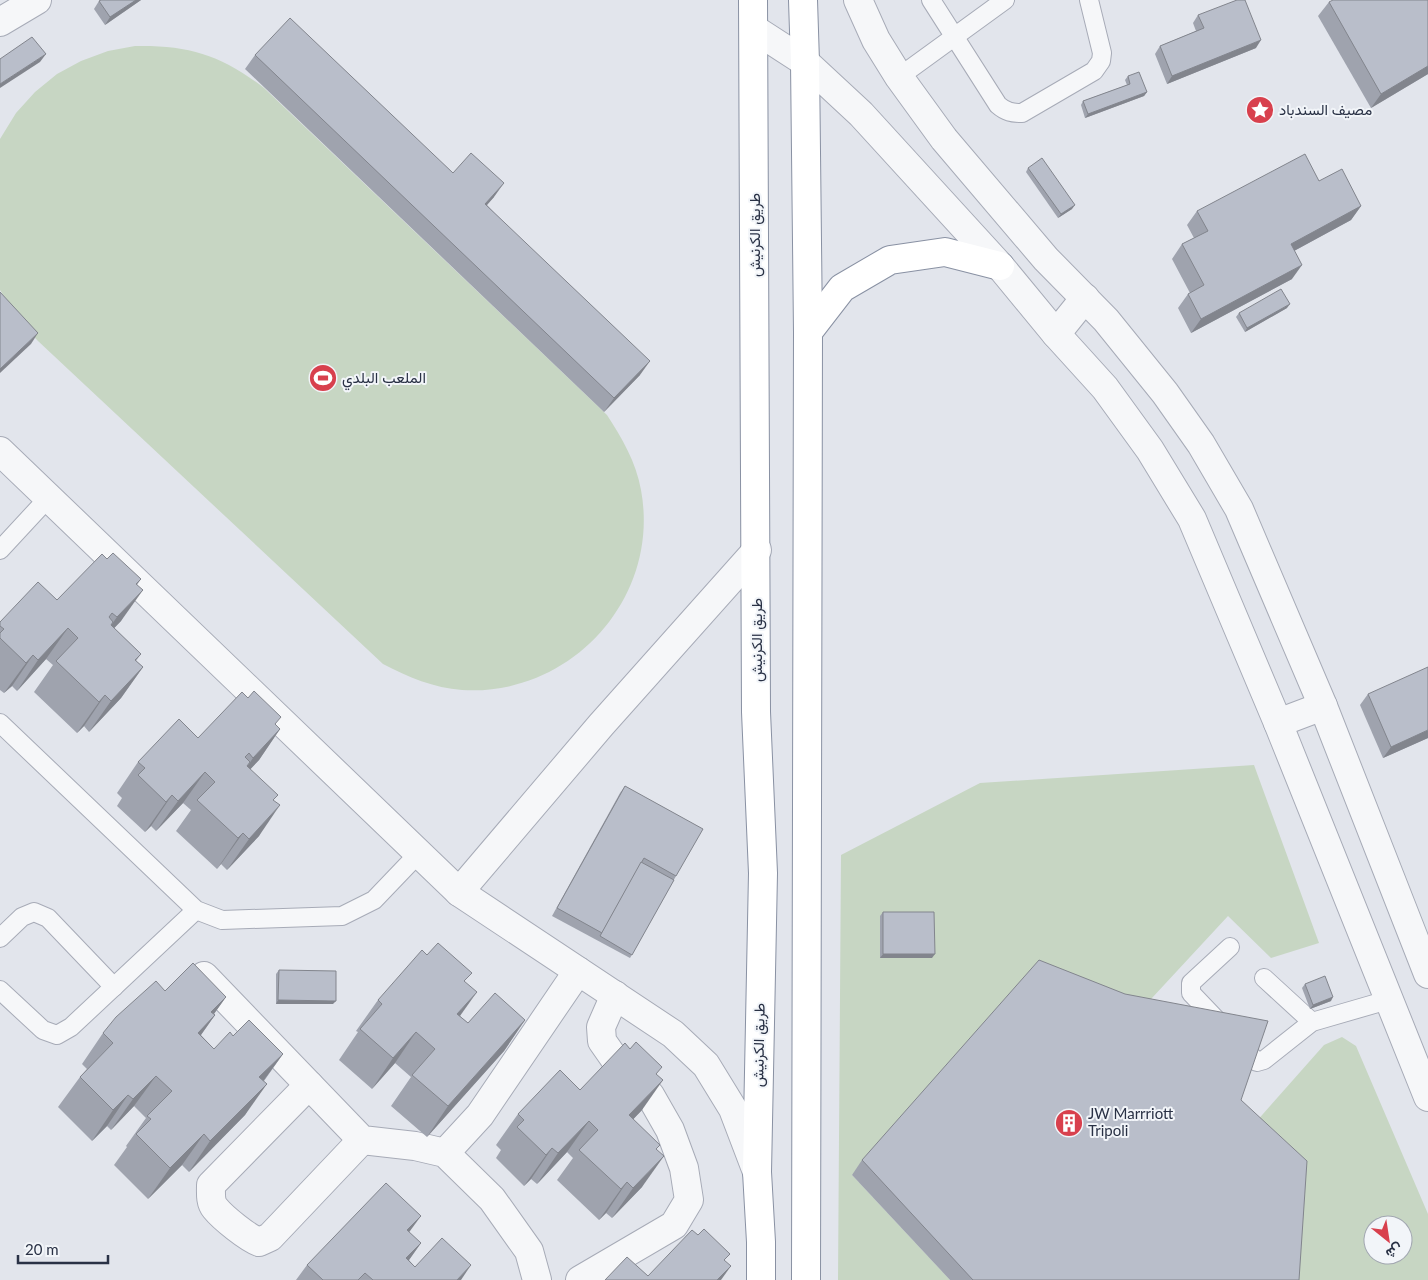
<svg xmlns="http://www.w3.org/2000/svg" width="1428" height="1280" font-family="Lato,Vazirmatn,sans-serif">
  <rect width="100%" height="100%" fill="#e2e5ec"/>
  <g fill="#c7d6c3" fill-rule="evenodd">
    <path d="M135,46C189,45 221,55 264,88L607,415C622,438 636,462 641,490C661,598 571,697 462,690C434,688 408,677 383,664L38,341L19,321L0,290V139L16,113L35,92L57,74L81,61L108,51Z"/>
    <polygon points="1254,765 1319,943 1271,958 1228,916 1139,1012 852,1175 950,1280 838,1280 841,855 980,783"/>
    <path d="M1342,1037L1356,1046L1428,1214V1280H1290L1248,1131L1324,1045ZM1373,1225H1403V1255H1373Z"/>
  </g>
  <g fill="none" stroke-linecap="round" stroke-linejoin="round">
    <defs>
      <g id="service">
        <path d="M931,0L998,105C1006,112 1012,113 1022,113L1094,71L1101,61L1102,53L1089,0"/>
        <polyline points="899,77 1005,0"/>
        <polyline points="0,550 49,497"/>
        <polyline points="0,723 196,910 222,920 342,916 374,900 419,853"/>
        <polyline points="0,938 22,917 34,912 48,918 114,987"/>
        <polyline points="1230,947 1191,983 1191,993 1257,1062 1264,1060 1312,1022 1388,1000"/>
        <polyline points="1264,978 1312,1022"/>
        <polyline points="0,990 43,1030 57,1035 71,1027 196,910"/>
      </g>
      <g id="minor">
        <polyline points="858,0 876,40 899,77 944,139 1046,259 1106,320 1165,393 1201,444 1239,509 1323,706 1428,974"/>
        <polyline points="0,22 37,0"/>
        <polyline points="754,29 805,62 861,114 1000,266 1056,334 1105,388 1150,450 1192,519 1278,723 1428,1097"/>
        <polyline points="1056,334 1085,298"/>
        <polyline points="0,451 459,892 673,1034 706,1065 733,1109 757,1172"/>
        <polyline points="1278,723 1323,706"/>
        <polyline points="459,892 601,725 757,550"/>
        <polyline points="204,976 362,1140 415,1146 445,1153 492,1199 529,1251 537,1280"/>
        <path d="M309,1085L211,1185C211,1193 210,1202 215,1208C223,1218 248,1238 259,1242L270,1237L362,1140"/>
        <polyline points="445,1153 480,1115 578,971"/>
        <polyline points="580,1280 674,1225 689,1200 684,1168 670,1130 650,1095 616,1061 602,1041 601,1027 615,995"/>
      </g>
      <g id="trunk">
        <polyline points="753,0 756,712 763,873 757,1172 761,1242 761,1280"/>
        <polyline points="803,0 805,62 808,332 806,1280"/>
        <polyline points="808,332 842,288 890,260 945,252 1000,266"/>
      </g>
    </defs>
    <use href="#service" stroke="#a7abb7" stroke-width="20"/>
    <use href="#minor" stroke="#a7abb7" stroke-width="30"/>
    <use href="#trunk" stroke="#8991a3" stroke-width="30"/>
    <use href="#service" stroke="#f6f7f9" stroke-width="18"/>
    <use href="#minor" stroke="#f6f7f9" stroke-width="28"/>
    <use href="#trunk" stroke="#fff" stroke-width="28"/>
  </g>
  <g fill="#9fa3ae">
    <polygon points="101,0 141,0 105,25 94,9 99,1"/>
    <polygon points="1428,0 1428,74 1371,108 1318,16 1329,2"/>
    <polygon points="1198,15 1256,48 1167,84 1155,54 1160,46 1196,31 1193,23"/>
    <polygon points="255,55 494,197 487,205 640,375 604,412 245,69"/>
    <polygon points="1128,76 1147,92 1144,96 1085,118 1081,105 1083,101 1127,85 1125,80"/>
    <polygon points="1028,168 1072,209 1058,218 1026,172"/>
    <polygon points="1319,181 1361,206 1351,220 1294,251 1292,279 1191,333 1178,308 1188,294 1190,293 1172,259 1182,244 1194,238 1187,225 1197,211"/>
    <polygon points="1287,308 1245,332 1236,317 1239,313"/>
    <polygon points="107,559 141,579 137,585 121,621 114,628 141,654 136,661 143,667 121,698 89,732 84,726 77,733 34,692 53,665 46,659 17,691 12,686 4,693 0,690 0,622 57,600"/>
    <polygon points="1368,694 1428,738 1383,758 1360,705"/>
    <polygon points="276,725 280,729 259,760 250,769 274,800 259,836 227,870 221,864 217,869 176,831 191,810 183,803 156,831 151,826 145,832 117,806 122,798 117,793 138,762 198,738"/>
    <polygon points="625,786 676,876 630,958 552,916 620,793"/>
    <polygon points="883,912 932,958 880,958 880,916"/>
    <polygon points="427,955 465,982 460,1016 468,1023 525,1020 504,1051 427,1137 391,1106 411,1077 395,1063 372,1089 339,1060 358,1032 356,1031 378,1000"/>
    <polygon points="279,970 333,1004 276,1004 276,974"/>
    <polygon points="1305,984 1331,1001 1310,1009 1302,988"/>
    <polygon points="165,991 226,997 214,1014 215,1015 201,1035 214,1049 233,1036 283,1054 264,1081 245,1115 189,1172 182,1165 148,1199 114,1165 127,1147 126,1146 146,1118 134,1106 111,1130 107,1126 92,1141 58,1107 80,1077 87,1069 82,1064 103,1033"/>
    <polygon points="657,1075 642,1110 633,1119 656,1150 642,1187 612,1218 606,1213 599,1220 557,1180 573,1158 567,1152 537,1184 531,1179 524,1186 496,1158 501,1150 496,1145 518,1114 580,1090"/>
    <polygon points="1241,1100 1299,1280 950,1280 852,1175 862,1160"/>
    <polygon points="421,1243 409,1260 415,1267 461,1280 296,1280 307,1265"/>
  </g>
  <g fill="#82858d">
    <polygon points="136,0 141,0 105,25 110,17"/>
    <polygon points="1261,40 1256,48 1167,84 1172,76"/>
    <polygon points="46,54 40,62 0,88 0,84"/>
    <polygon points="1428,66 1428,74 1371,108 1381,94"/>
    <polygon points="1147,92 1144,96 1085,118 1088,114"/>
    <polygon points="504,183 494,197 475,218 485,204"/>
    <polygon points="1075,205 1072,209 1058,218 1061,214"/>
    <polygon points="1361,206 1351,220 1281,258 1291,244"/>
    <polygon points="1302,265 1292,279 1191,333 1201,319"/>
    <polygon points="1290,304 1287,308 1245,332 1247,328"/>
    <polygon points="38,333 31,344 0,373 0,369"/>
    <polygon points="650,361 640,375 604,412 614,398"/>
    <polygon points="143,590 121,621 95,648 117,617"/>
    <polygon points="68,628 46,659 17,691 38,660"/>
    <polygon points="33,655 12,686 4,693 26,663"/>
    <polygon points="143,667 121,698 89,732 111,701"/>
    <polygon points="105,695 84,726 77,733 99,702"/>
    <polygon points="280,729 259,760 232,789 253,758"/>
    <polygon points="1428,730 1428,738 1383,758 1391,747"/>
    <polygon points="205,772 183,803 156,831 178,801"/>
    <polygon points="172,795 151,826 145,832 166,802"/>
    <polygon points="280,805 259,836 227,870 249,839"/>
    <polygon points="243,833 221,864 217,869 238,838"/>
    <polygon points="883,954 935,954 932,958 880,958"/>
    <polygon points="477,992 455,1023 457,1014"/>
    <polygon points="226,997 208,1022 215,1015 193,1046 196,1036 211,1012"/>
    <polygon points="1333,997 1331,1001 1310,1009 1313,1005"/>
    <polygon points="278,1000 336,1001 333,1004 276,1004"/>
    <polygon points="525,1020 504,1051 427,1137 448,1106"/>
    <polygon points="416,1032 395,1063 372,1089 393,1058"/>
    <polygon points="283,1054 261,1084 259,1077"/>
    <polygon points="156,1076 134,1106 111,1130 133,1099"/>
    <polygon points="663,1080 642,1110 608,1146 629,1115"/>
    <polygon points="267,1084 245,1115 189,1172 210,1141"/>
    <polygon points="128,1095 107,1126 92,1141 113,1110"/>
    <polygon points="589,1121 567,1152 537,1184 558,1153"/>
    <polygon points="204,1134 182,1165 148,1199 170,1168"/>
    <polygon points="552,1148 531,1179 524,1186 546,1155"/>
    <polygon points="664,1156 642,1187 612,1218 633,1188"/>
    <polygon points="627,1182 606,1213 599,1220 621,1189"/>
    <polygon points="421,1216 399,1246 407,1230"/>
    <polygon points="421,1243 399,1274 406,1258"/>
    <polygon points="471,1265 461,1280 457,1280"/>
    <polygon points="731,1266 721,1280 717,1280"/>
  </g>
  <g fill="#b9beca" stroke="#82858d">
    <polygon points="101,0 136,0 110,17 99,1"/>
    <polygon points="1237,0 1245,0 1261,40 1172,76 1160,46 1204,28 1198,15"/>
    <polygon points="1333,0 1428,0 1428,66 1381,94 1329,2"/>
    <polygon points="290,18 453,173 471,153 504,183 485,204 650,361 614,398 255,55"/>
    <polygon points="32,37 46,54 0,84 0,59"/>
    <polygon points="1139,72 1147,92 1088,114 1083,101 1130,84 1128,76"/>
    <polygon points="1305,154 1319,181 1342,169 1361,206 1291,244 1302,265 1201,319 1188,294 1204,285 1182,244 1208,231 1197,211"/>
    <polygon points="1042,158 1075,205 1061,214 1028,168"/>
    <polygon points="1281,289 1290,304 1247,328 1239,313"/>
    <polygon points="0,292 38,333 0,369"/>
    <polygon points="113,553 141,579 136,584 143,590 117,617 112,613 109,617 113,622 111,625 141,654 135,660 143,667 111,701 105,695 99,702 56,661 78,638 68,628 38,660 33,655 26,663 0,638 0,633 4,629 0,626 0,622 38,582 57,600 102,554 107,559"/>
    <polygon points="1428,667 1428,730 1391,747 1368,694"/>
    <polygon points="254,691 281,717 275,724 280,729 253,758 249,753 245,757 250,762 247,766 278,795 273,800 280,805 249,839 243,833 238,838 197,800 215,782 205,772 178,801 172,795 166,802 138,775 145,768 138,762 179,719 198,738 242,692 248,698"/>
    <polygon points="625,786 703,829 676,876 644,858 602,933 557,908"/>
    <polygon points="641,862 674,880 632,955 600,936"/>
    <polygon points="883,912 934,912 935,954 883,954"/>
    <polygon points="438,943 472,973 464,981 477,992 457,1014 468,1023 495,993 525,1020 448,1106 412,1075 435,1049 416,1032 393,1058 360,1029 382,1004 378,1000 422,950 427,955"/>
    <polygon points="1039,960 1125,994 1268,1021 1241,1100 1307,1161 1299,1280 973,1280 862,1160"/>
    <polygon points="193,963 226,997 211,1012 215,1015 198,1033 214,1049 230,1032 233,1036 249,1020 283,1054 259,1077 267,1084 210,1141 204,1134 170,1168 136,1134 151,1119 147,1116 172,1091 156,1076 133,1099 128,1095 113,1110 80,1077 113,1043 103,1033 116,1017 156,981 165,991"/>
    <polygon points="279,970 336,971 336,1001 278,1000"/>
    <polygon points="1325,976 1333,997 1313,1005 1305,984"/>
    <polygon points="636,1042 662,1067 656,1074 663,1080 629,1115 660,1145 656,1149 664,1156 633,1188 627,1182 621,1189 579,1150 598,1130 589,1121 558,1153 552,1148 546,1155 517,1127 524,1120 518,1114 560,1070 580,1090 625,1043 630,1049"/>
    <polygon points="386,1183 421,1216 407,1230 421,1243 406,1258 415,1267 442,1238 471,1265 457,1280 373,1280 365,1273 358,1280 323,1280 307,1265"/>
    <polygon points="704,1229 730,1254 724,1260 731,1266 717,1280 605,1280 627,1257 648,1276 692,1230 698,1235"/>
  </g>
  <defs>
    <symbol id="sight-disc" viewBox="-11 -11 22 22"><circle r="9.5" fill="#d8404d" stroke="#f2f5f9"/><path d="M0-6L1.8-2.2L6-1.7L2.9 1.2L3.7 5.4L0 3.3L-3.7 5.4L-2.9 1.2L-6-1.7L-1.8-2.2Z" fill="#fff"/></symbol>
    <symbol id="stadium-disc" viewBox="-11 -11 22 22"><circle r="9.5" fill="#d8404d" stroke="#f2f5f9"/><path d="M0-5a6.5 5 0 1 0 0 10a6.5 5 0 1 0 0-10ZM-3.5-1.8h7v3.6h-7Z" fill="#fff"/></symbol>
    <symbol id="building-disc" viewBox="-11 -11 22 22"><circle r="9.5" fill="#d8404d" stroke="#f2f5f9"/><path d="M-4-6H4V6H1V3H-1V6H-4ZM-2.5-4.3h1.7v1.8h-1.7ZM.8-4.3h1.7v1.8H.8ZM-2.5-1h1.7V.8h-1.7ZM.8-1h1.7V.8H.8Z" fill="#fff"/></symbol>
  </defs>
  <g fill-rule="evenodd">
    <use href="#sight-disc" x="1244" y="94" width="32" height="32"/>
    <use href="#stadium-disc" x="307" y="362" width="32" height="32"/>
    <use href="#building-disc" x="1053" y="1107" width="32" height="32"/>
  </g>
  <g text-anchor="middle" stroke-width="4" stroke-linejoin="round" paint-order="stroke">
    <g font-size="15" fill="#293145" stroke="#f2f5f9" text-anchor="start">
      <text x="1279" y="115">مصيف السندباد</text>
      <text x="342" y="383">الملعب البلدي</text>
      <text x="1088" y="1119">JW Marrriott<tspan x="1088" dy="17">Tripoli</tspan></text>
    </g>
    <g font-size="15" fill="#293145" stroke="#f2f5f9">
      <text transform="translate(755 235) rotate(-90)" y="5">طريق الكرنيش</text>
      <text transform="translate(757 640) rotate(-90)" y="5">طريق الكرنيش</text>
      <text transform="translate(759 1045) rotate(-89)" y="5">طريق الكرنيش</text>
    </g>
  </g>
  <g transform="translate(1388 1240) rotate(150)"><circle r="24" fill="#f2f5f9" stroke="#a2a7b1"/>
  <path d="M0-4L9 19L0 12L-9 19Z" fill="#d8404d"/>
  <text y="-8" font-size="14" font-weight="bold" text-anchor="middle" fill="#293145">ش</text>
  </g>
  <path d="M18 1255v8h90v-8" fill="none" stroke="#293145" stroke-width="2.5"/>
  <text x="25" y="1255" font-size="15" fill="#293145" stroke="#f2f5f9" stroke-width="4" paint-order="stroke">20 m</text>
</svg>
